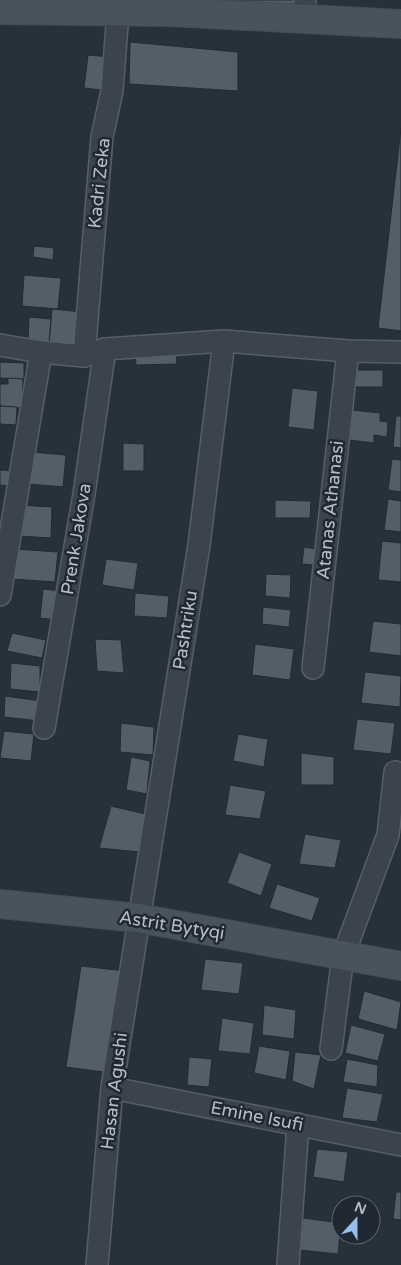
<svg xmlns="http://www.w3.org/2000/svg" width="401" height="1265" font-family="'Varela Round',sans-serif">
  <rect width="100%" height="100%" fill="#27313c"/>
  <g fill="#535e69" stroke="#222a33">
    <polygon points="195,0 298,0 298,6"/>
    <polygon points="130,42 238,52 238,91 129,84"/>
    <polygon points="88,55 110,57 109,91 84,88"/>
    <polygon points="401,128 401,331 378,328"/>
    <polygon points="34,246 54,248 53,260 33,257"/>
    <polygon points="24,275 61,278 58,309 22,306"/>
    <polygon points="52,309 83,312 80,345 49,343"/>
    <polygon points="29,317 51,319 49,343 28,341"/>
    <polygon points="135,354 176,354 177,364 136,365"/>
    <polygon points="0,362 24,363 24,379 0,378"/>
    <rect x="354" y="370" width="29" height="17"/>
    <polygon points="8,378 23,379 22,408 0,406 0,384 8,384"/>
    <polygon points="292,388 318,391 314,430 288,427"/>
    <polygon points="0,406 17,407 16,425 0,424"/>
    <polygon points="352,410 380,413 380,421 388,422 387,437 374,435 374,443 349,440"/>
    <polygon points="396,416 401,416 401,448 393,447"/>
    <polygon points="123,443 144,444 144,471 123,471"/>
    <polygon points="31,452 66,455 63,487 28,484"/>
    <polygon points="392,459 401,460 401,492 388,490"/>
    <polygon points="0,470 14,471 12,486 0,485"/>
    <polygon points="388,499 401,501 401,532 384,530"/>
    <polygon points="275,500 311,501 310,518 275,518"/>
    <polygon points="20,505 52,507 51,538 19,536"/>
    <polygon points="382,541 401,543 401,582 378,580"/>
    <polygon points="304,547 317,549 315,565 302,564"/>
    <polygon points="15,549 58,552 55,582 12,579"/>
    <polygon points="106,559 138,563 134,590 102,585"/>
    <polygon points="266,574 291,575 290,598 265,596"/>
    <polygon points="43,589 61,591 57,620 40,618"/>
    <polygon points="135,593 169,596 167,618 134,616"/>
    <polygon points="263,607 291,610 289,627 262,624"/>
    <polygon points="373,621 401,624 401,656 369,652"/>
    <polygon points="12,633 46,640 42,658 7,651"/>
    <polygon points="95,639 121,640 124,673 97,671"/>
    <polygon points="255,644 294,649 290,680 252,675"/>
    <polygon points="11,663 40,666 40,692 10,689"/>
    <polygon points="365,672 401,676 400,707 361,703"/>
    <polygon points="5,696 41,701 40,721 4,717"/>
    <polygon points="357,719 395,723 391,754 353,750"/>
    <polygon points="121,723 154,727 153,755 120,752"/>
    <polygon points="4,731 34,734 31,761 0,758"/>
    <polygon points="238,734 268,739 264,767 233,761"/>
    <polygon points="301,753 334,757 334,785 301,785"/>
    <polygon points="131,757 150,761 147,794 126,790"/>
    <polygon points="230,785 266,791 260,819 225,815"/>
    <polygon points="111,806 145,814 140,852 99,848"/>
    <polygon points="305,834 341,840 335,868 299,864"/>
    <polygon points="239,852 272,864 261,896 227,883"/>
    <polygon points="277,884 320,898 312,921 269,908"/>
    <polygon points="205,959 243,963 239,994 201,990"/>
    <polygon points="81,966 125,971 111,1073 66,1067"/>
    <polygon points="364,991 401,1002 397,1030 358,1019"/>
    <polygon points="264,1005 296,1010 294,1039 262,1035"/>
    <polygon points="222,1018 254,1023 250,1054 218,1051"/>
    <polygon points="351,1025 385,1034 378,1061 345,1053"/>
    <polygon points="259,1046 290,1051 286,1080 254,1073"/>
    <polygon points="295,1052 321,1055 314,1089 292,1081"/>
    <polygon points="189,1057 212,1059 209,1087 187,1085"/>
    <polygon points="347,1059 378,1065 377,1087 343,1082"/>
    <polygon points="347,1088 383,1094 377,1122 342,1118"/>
    <polygon points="317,1149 348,1152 344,1182 313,1177"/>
    <polygon points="396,1192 401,1192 401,1220 393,1219"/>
    <polygon points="303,1218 341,1223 338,1254 299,1250"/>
  </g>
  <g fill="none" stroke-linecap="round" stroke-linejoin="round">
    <defs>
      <g id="street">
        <polyline points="305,0 306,21"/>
        <polyline points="0,345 41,352 84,356 105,349 224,341 348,351 401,352"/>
        <polyline points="84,356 102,137 112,91 118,12"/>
        <polyline points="0,595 41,352"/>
        <polyline points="313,668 348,351"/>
        <polyline points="44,728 84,494 105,349"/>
        <polyline points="331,1049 343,956 388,835 395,772"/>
        <polyline points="112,1088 401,1145"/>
        <polyline points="97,1265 112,1088 199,545 224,341"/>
        <polyline points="288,1265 298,1124"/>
      </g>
      <g id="secondary">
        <polyline points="0,10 171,12 401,24"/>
        <polyline points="0,904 138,918 401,966"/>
      </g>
    </defs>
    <use href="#street" stroke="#565e67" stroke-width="24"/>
    <use href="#secondary" stroke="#444c55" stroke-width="30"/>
    <use href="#street" stroke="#3b434c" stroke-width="21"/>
    <use href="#secondary" stroke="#49535e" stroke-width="28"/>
  </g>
  <g text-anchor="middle" stroke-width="5" stroke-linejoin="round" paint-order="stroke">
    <g font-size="18" fill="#b7bec7" stroke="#202831">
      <text transform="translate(99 183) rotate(-84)" y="6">Kadri Zeka</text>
      <text transform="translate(330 510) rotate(-84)" y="6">Atanas Athanasi</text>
      <text transform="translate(76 539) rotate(-81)" y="6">Prenk Jakova</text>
      <text transform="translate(185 630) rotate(-81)" y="6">Pashtriku</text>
      <text transform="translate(172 925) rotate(9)" y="6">Astrit Bytyqi</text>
      <text transform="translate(114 1091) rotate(-83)" y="6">Hasan Agushi</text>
      <text transform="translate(257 1116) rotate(11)" y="6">Emine Isufi</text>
    </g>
  </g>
  <g transform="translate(356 1220) rotate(21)"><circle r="24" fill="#202831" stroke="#5c646d"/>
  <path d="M0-4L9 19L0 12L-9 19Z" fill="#96bfec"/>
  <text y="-8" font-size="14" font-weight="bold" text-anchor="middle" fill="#b7bec7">N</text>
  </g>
</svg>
